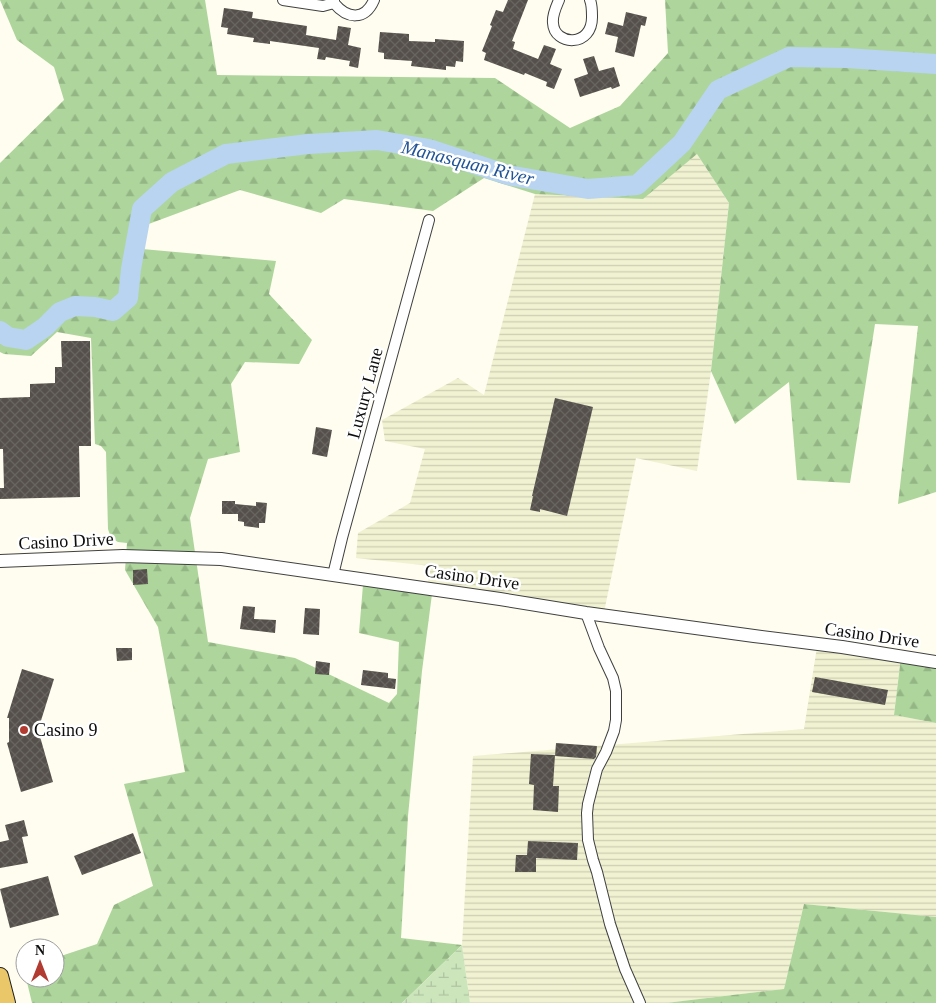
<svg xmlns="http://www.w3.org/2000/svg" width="936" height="1003" font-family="Georgia,serif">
  <defs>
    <pattern id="farmland-rules" width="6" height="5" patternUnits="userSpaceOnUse" patternTransform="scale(1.25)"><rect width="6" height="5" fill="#f0f2d1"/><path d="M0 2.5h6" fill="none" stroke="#cdceb2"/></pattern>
    <pattern id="forest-firs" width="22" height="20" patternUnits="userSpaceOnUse" patternTransform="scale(1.25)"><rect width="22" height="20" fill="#aed59c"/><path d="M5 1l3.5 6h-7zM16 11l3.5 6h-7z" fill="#94b685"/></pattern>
    <pattern id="wetland-marsh" width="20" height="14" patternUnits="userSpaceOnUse" patternTransform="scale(1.25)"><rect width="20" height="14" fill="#cce5bb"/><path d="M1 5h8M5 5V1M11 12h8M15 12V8" fill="none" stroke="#aec3a0"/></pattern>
    <pattern id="building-cross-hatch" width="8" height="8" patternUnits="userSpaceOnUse" patternTransform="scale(1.25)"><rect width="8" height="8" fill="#55504b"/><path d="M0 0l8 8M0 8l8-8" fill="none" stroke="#686460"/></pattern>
  </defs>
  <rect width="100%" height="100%" fill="#fefdef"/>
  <g fill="url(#farmland-rules)">
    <polygon points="697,154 729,203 711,371 697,471 636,458 603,617 426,593 431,566 356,558 358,533 410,503 425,449 385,441 382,420 458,378 484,395 535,194 643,198"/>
    <polygon points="817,647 901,657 894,715 936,723 936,917 804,904 784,989 666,1003 470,1003 462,945 473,756 804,729"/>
  </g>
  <g fill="url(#forest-firs)">
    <polygon points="0,0 205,0 217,75 495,78 570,128 620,106 668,53 665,0 936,0 936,492 898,504 918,326 875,324 850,483 797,480 789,382 735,424 711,371 729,203 697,154 643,199 535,194 484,178 433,211 344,199 321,213 240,190 146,225 131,248 276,261 269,294 312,340 299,364 245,362 231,384 240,452 208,459 190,518 208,642 295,658 389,703 397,694 399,642 359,633 363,585 432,594 422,671 408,816 401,938 462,945 402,1003 32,1003 26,978 55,978 55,958 97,944 114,905 153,886 124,784 185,772 158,627 125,570 127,543 118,542 111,538 108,529 106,452 101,446 95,444 91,338 57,332 31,356 4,354 0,352 0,163 64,100 54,67 17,40"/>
    <polygon points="901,657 936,661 936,723 894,715"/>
    <polygon points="804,904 936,917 936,1003 666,1003 784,989"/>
  </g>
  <polygon fill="url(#wetland-marsh)" points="462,945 470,1003 402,1003"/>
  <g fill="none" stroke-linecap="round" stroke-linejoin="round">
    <polyline stroke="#b8d4f1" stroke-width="20" points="0,331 8,337 26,340 45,327 60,312 75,306 95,307 113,311 128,298 131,269 142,209 172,182 226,154 308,144 377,140 429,149 508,175 588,189 637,185 682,143 718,90 789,57 846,58 936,64"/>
  </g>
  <g fill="url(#building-cross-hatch)">
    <polygon points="508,0 528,0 512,41 515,42 513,49 538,59 544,45 556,49 550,64 562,69 554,89 546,86 547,82 525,73 524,75 484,60 486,53 482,51 492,26 490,25 496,10 503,12"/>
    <polygon points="224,8 253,12 252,18 307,26 306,35 336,40 338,26 351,28 348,45 361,48 358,68 349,66 350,61 326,57 325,60 317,59 319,48 270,41 270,44 253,42 254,38 227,34 228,28 221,27"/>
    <polygon points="626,12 647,17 645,26 641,25 634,57 615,52 618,37 605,34 608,22 623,26"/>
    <polygon points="380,32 409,34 409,41 435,42 435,39 464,41 463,62 456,61 455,67 446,66 446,70 411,66 412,61 384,59 384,53 378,52"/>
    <polygon points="594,56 599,71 614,67 620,86 612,89 611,87 580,97 574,79 588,74 583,59"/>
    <polygon points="61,341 90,341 91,446 79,446 80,497 0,499 0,488 4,488 3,449 0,449 0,398 30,397 30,384 55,383 55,367 62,367"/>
    <polygon points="555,398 593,407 567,516 540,509 540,512 530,510 533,496 532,496"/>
    <polygon points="316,427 332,430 327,457 312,454"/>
    <polygon points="222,501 235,501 235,504 256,506 256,502 267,503 265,523 259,523 259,528 244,526 244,522 238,521 238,514 222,514"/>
    <polygon points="147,569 148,584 133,585 133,570"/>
    <polygon points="243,606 255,607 254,619 276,620 275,633 240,629"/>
    <polygon points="305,608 320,609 319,635 303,634"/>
    <polygon points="116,648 132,648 132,660 117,661"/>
    <polygon points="316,661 330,663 329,675 315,674"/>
    <polygon points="22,669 54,679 39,727 39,733 53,782 21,792 7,743 9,742 9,718 7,718"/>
    <polygon points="363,670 388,673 388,678 396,679 395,689 361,685"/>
    <polygon points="815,677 888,690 885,705 812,692"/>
    <polygon points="556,743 597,746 596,757 594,759 555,756"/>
    <polygon points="531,754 555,755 553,786 559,786 558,812 533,810 534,785 529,784"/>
    <polygon points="24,820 28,836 22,837 28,863 0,868 0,842 9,840 5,825"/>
    <polygon points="133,833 141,853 82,875 74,856"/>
    <polygon points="528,841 578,843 577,860 536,858 536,872 515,872 516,855 527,855"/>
    <polygon points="48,876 59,915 10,928 0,889"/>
  </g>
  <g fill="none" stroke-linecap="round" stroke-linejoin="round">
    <defs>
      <g id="minor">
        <polyline points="283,0 323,6 334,3"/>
        <path d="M334,0V3C347,19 365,21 374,0"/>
        <path d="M559,0C556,7 552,15 553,23C554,46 593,48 592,16C592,10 592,5 590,0"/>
        <polyline points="333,575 342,538 429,220"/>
        <polyline points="586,613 599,648 613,678 616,691 616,720 614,731 606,752 597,769 588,804 587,813 588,840 593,860 597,872 610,924 625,969 640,1003"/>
      </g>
      <polyline id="tertiary" points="0,561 123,556 221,559 500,599 586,613 754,636 842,647 936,662"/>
      <polyline id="trunk" points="0,976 7,1003"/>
    </defs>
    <use href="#minor" stroke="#404040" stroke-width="12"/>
    <use href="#tertiary" stroke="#404040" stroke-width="14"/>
    <use href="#trunk" stroke="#1e1e1e" stroke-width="18"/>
    <use href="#minor" stroke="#fff" stroke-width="10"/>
    <use href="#tertiary" stroke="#fff" stroke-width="12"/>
    <use href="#trunk" stroke="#eac86a" stroke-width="16"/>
  </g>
  <circle fill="#b23b31" stroke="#fff" stroke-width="2" cx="24" cy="730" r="5"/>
  <g text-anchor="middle" stroke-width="5" stroke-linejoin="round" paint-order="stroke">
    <g font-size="18" fill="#0d0d0d" stroke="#fff">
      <text transform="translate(365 393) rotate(-75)" y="6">Luxury Lane</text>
      <text transform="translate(66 541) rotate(-3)" y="6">Casino Drive</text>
      <text transform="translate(472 577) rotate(8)" y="6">Casino Drive</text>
      <text transform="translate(872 635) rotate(8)" y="6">Casino Drive</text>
    </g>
    <g font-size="18" fill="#0d0d0d" stroke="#fff" text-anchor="start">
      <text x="34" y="736">Casino 9</text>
    </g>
    <g font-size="19" font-style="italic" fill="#215495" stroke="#fff">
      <text transform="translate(468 162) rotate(14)" y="7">Manasquan River</text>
    </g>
  </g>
  <g transform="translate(40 963)"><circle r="24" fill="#ffffff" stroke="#9e9e9e"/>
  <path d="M0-4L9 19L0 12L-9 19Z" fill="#b23b31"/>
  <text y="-8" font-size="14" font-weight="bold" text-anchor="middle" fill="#0d0d0d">N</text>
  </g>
</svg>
